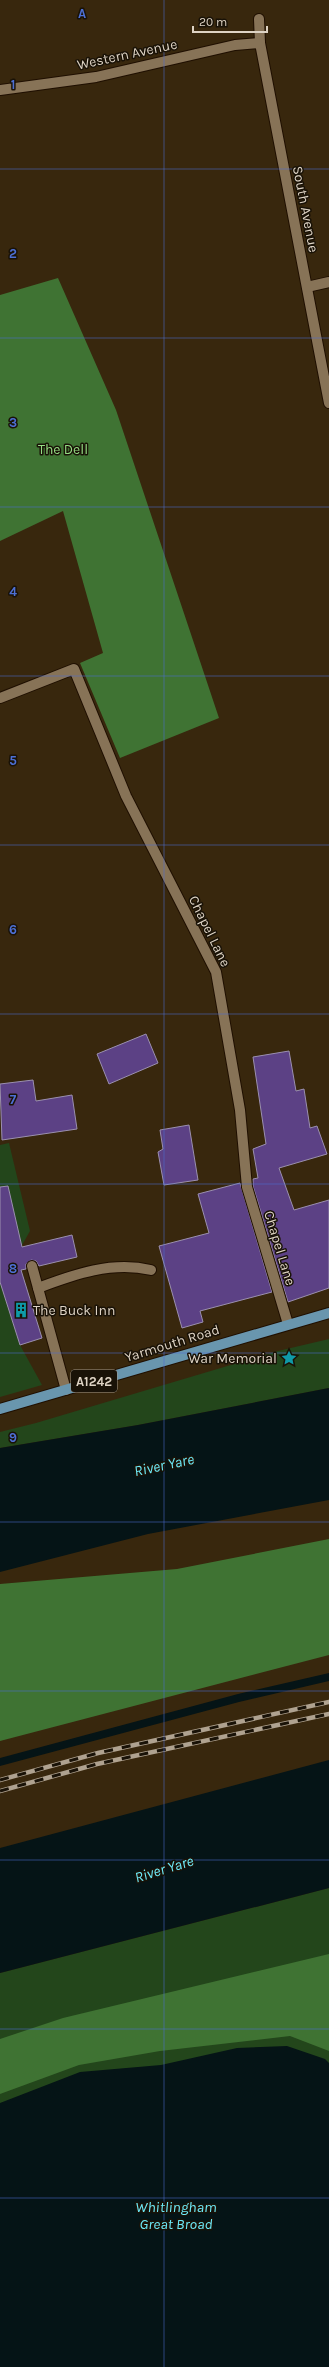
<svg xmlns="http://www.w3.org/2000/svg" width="329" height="2367" font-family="Karla,sans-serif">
  <rect width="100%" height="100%" fill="#38270d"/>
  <g fill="#23461b">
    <polygon points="9,1143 30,1231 16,1256 0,1262 0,1145"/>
    <polygon points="0,1282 20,1345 42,1385 0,1397"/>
    <polygon points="329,1339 329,1388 138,1425 0,1448 0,1432 36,1423 278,1351"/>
    <polygon points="329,1888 329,2367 0,2367 0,1973"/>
  </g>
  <g fill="#3f7333">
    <polygon points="58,278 116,410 219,718 120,758 80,663 103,653 63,511 0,541 0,295"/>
    <polygon points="329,1539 329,1655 0,1741 0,1584 177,1569"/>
    <polygon points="329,1954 329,2051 290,2036 160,2051 79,2065 0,2094 0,2039 63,2018"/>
  </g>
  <g fill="#051416">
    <polygon points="329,1388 329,1500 148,1534 0,1572 0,1448 138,1425"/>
    <polygon points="329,1673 329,1681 239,1702 0,1766 0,1758 238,1694"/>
    <polygon points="329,1760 329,1888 0,1973 0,1848"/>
    <polygon points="287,2046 325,2059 329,2063 329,2367 0,2367 0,2103 80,2072 161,2065 237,2048"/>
  </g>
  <g fill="#5c4185" stroke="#9b90af">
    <polygon points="146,1034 158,1063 109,1084 97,1054"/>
    <polygon points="289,1051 296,1091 304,1089 310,1128 317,1126 327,1154 279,1168 294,1210 329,1200 329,1288 288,1302 253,1186 253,1179 258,1178 253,1149 266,1144 253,1057"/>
    <polygon points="33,1080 36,1101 72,1095 77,1129 2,1140 0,1084"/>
    <polygon points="189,1125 198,1180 164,1185 158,1152 163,1149 160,1130"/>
    <polygon points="240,1183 272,1292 200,1311 203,1322 182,1328 159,1246 209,1233 198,1194"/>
    <polygon points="8,1186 22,1247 72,1235 77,1257 39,1266 36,1261 31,1260 26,1264 26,1269 21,1270 42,1338 20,1345 0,1282 0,1187"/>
  </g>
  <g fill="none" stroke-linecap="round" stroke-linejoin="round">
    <defs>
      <g id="minor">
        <polyline points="259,19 260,43 329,403"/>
        <polyline points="0,90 96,77 235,45 260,43"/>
        <polyline points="307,287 329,282"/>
        <polyline points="0,698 74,669 126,796 216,972 240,1110 247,1187 288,1324"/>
        <polyline points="32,1266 38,1288"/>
        <path d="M66,1390L38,1288C75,1274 112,1261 151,1270"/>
      </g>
      <polyline id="major" points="0,1409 329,1313"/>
    </defs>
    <use href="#minor" stroke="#1f0f00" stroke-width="12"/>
    <use href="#major" stroke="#1f0f00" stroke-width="12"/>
    <use href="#minor" stroke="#877357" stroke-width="10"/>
    <use href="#major" stroke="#6996ae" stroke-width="10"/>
    <defs>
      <g id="rail">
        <polyline points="0,1780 98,1753 329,1702"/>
        <polyline points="0,1791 97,1764 329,1714"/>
      </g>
    </defs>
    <use href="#rail" stroke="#afa290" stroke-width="4.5"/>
    <use href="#rail" stroke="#191207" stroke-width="3" stroke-dasharray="9" stroke-linecap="butt"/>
  </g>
  <path fill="none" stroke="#4d6fd3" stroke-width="1" stroke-opacity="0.55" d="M164,0V2367M0,169H329M0,338H329M0,507H329M0,676H329M0,845H329M0,1014H329M0,1184H329M0,1353H329M0,1522H329M0,1691H329M0,1860H329M0,2029H329M0,2198H329"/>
  <defs>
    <symbol id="building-bare" viewBox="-9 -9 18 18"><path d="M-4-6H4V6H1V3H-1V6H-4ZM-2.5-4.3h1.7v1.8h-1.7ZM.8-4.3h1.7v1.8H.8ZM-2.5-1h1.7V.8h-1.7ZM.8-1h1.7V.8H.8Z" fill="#0f9aa8" stroke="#191207" stroke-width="2.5" paint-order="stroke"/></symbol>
    <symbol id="sight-bare" viewBox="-9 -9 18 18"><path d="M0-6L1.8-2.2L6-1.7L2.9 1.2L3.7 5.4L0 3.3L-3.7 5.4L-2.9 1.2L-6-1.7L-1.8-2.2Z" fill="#0f9aa8" stroke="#191207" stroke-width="2.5" paint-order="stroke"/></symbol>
  </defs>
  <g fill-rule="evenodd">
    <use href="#building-bare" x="10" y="1299" width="22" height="22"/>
    <use href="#sight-bare" x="278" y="1347" width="22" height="22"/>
  </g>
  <g text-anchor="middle" stroke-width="3" stroke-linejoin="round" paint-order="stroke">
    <rect fill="#191207" stroke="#a3998b" stroke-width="1" x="71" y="1370" width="46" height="22" rx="3"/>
    <g font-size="13" font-weight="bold" fill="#ded3c4">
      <text x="94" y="1386">A1242</text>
    </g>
    <g font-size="14" fill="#ded3c4" stroke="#191207">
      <text transform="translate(127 54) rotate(-12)" y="5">Western Avenue</text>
      <text transform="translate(306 209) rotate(79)" y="5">South Avenue</text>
      <text transform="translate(210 931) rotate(64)" y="5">Chapel Lane</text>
      <text transform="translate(280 1248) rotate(73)" y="5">Chapel Lane</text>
      <text transform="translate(172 1343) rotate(-17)" y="5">Yarmouth Road</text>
    </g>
    <g font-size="14" fill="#95dd84" stroke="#191207">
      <text x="63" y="454">The Dell</text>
    </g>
    <g font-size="14" fill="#ded3c4" stroke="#191207" text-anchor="start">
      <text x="33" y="1315">The Buck Inn</text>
      <text x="277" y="1363" text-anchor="end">War Memorial</text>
    </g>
    <g font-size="15" font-style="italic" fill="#6deaf8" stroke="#191207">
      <text transform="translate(164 1465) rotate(-12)" y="5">River Yare</text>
      <text transform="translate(164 1869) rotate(-17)" y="5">River Yare</text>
      <text x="176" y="2212">Whitlingham<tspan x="176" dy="17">Great Broad</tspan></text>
    </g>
  </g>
  <g font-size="13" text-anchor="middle" font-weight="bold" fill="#4d6fd3" stroke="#191207" stroke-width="3" stroke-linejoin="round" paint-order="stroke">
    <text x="82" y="18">A</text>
    <text x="13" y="89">1</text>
    <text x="13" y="258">2</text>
    <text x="13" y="427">3</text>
    <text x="13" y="596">4</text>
    <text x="13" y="765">5</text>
    <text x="13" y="934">6</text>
    <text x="13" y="1104">7</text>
    <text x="13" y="1273">8</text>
    <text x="13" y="1442">9</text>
  </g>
  <path d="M193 26v6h74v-6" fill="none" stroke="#ded3c4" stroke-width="2"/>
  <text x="199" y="26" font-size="12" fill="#ded3c4" stroke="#191207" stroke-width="3" paint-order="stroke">20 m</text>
</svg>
